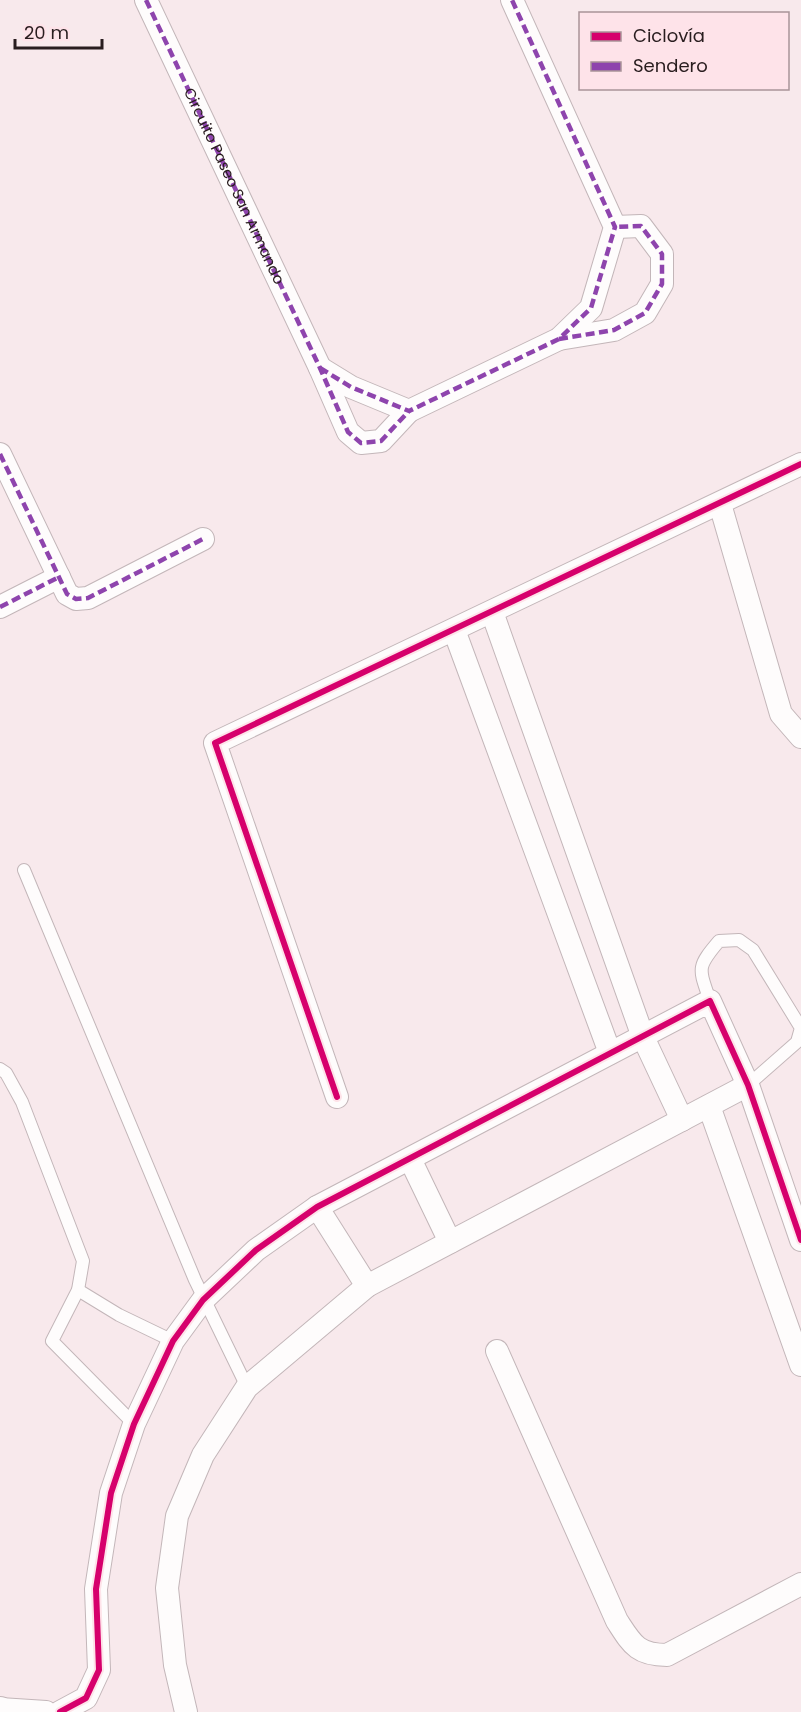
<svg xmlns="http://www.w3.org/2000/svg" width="801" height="1712" font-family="Poppins,sans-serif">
  <rect width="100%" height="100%" fill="#f8e9ec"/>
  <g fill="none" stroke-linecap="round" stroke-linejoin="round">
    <defs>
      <g id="service">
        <polyline points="24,870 195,1280 247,1387"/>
        <path d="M710,1001C699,968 696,968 719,941L739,940L753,950L801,1028L797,1042L748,1085"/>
        <polyline points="0,1069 6,1073 22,1102 83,1261 78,1290 52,1341 134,1424"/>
        <polyline points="78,1290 119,1315 173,1341"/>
      </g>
      <g id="minor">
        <path id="s1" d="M146,0L320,368L348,432L361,443L381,441L409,411"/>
        <polyline points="559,339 614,330 645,313 662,284 662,254 641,226 615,227"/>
        <polyline points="320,368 351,387 409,411 559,339 591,308 615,227 512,0"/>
        <polyline points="0,454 67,594 76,599 88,598 203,539"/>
        <polyline points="720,504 781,714 801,737"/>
        <polyline points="0,607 59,577"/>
        <polyline points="492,612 643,1037 682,1120"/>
        <polyline points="454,630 610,1053"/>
        <polyline points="337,1097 215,743 801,464"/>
        <polyline points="709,1106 801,1365"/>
        <polyline points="410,1159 450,1242"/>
        <polyline points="317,1207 367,1286"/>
        <path d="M497,1351L617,1621C632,1644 637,1655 667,1655L801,1584"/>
        <polyline points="0,1709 46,1712"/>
        <polyline points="60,1712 86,1698 99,1670 96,1589 111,1493 134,1424 173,1341 203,1300 256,1250 317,1207 710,1001 748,1085 801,1240"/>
        <polyline points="186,1712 175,1665 167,1588 177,1516 203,1455 247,1387 367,1286 748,1085"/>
      </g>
      <polyline id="tertiary" points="0,1711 1,1712"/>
    </defs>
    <use href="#service" stroke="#c3b6b9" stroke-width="14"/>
    <use href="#minor" stroke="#c3b6b9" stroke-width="24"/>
    <use href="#tertiary" stroke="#c3b6b9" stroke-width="30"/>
    <use href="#service" stroke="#fefcfc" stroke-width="12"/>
    <use href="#minor" stroke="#fefcfc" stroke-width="22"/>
    <use href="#tertiary" stroke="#fefcfc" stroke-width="28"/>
    <g stroke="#8e44ad" stroke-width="4.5" stroke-dasharray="9 4.5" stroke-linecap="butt">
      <polyline points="146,0 320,368 348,432 361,443 381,441 409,411"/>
      <polyline points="559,339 614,330 645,313 662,284 662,254 641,226 615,227"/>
      <polyline points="320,368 351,387 409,411 559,339 591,308 615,227 512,0"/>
      <polyline points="0,454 67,594 76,599 88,598 203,539"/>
      <polyline points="0,607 59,577"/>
    </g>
    <defs>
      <g id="cycleway">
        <polyline points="337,1097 215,743 801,464"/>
        <polyline points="60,1712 86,1698 99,1670 96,1589 111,1493 134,1424 173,1341 203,1300 256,1250 317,1207 710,1001 748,1085 801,1240"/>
      </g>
    </defs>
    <use href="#cycleway" stroke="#fee3e9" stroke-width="10"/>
    <use href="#cycleway" stroke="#d6006c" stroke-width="6"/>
  </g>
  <g text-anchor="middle" stroke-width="4.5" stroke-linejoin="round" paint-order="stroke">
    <g font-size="15" fill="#291d1f" stroke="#fee3e9">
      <text dy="5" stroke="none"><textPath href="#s1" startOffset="206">Circuito Paseo San Armando</textPath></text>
    </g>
  </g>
  <rect x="579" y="12" width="210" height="78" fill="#fee3e9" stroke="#a99498" stroke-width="1.5"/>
  <rect x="591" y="32" width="30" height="9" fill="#d6006c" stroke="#a99498" stroke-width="1.5"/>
  <text x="633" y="42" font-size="18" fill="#291d1f">Ciclovía</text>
  <rect x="591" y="62" width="30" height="9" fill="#8e44ad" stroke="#a99498" stroke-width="1.5"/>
  <text x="633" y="72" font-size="18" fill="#291d1f">Sendero</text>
  <path d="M15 39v9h87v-9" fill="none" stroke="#291d1f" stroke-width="3"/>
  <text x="24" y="39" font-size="18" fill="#291d1f" stroke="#fee3e9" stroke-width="4.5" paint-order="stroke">20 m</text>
</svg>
